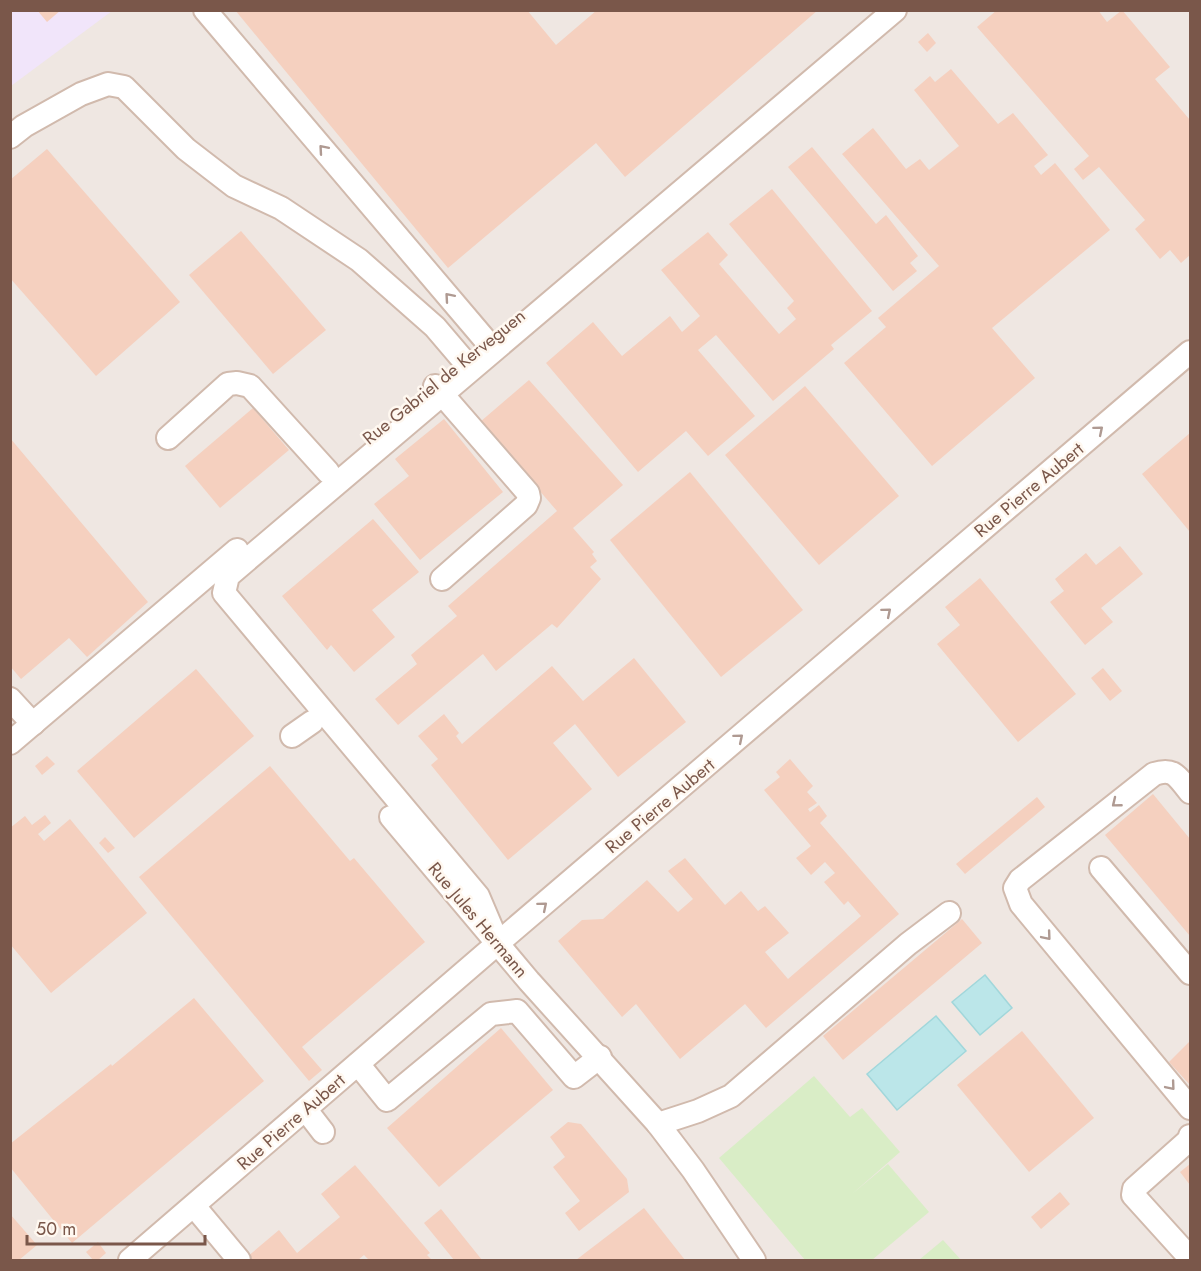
<svg xmlns="http://www.w3.org/2000/svg" width="1201" height="1271" font-family="Jost,sans-serif">
  <rect width="100%" height="100%" fill="#fef4e9"/>
  <rect fill="#efe7e2" x="11" y="11" width="1179" height="1249"/>
  <polygon fill="#f1e5fa" points="11,11 112,11 11,86"/>
  <g fill="#d9edc6">
    <polygon points="814,1076 850,1117 862,1108 900,1152 852,1194 888,1164 929,1212 872,1260 805,1260 719,1158"/>
    <polygon points="943,1240 961,1260 919,1260"/>
  </g>
  <g fill="#bbe6e9" stroke="#a1d7db" stroke-width="1.5">
    <polygon points="985,975 1012,1008 980,1035 952,1002"/>
    <polygon points="936,1016 966,1051 897,1110 867,1074"/>
  </g>
  <g fill="#f5d0bf">
    <polygon points="37,10 61,10 47,22"/>
    <polygon points="235,10 527,10 556,45 597,10 818,10 625,177 596,143 448,268"/>
    <polygon points="997,10 1098,10 1107,22 1122,10 1170,67 1155,79 1190,120 1190,255 1181,263 1170,250 1160,259 1135,229 1145,220 1099,167 1083,180 1074,169 1089,156 977,27"/>
    <polygon points="928,33 936,43 927,52 918,42"/>
    <polygon points="951,69 998,124 1013,113 1048,155 1034,166 1041,175 1055,163 1110,230 992,328 1035,378 932,466 844,363 886,327 878,318 939,266 842,154 873,128 906,169 920,159 929,170 959,146 914,90 930,76 935,82"/>
    <polygon points="812,147 876,224 886,215 918,256 910,263 917,271 893,291 788,167"/>
    <polygon points="47,149 180,302 96,376 10,278 10,180"/>
    <polygon points="772,189 872,311 831,345 834,349 773,401 716,335 698,350 755,416 708,456 686,431 638,472 546,363 593,322 622,356 670,316 682,332 700,316 661,270 708,232 728,255 719,264 779,334 796,319 787,308 794,301 729,224"/>
    <polygon points="241,231 326,330 273,374 189,275"/>
    <polygon points="529,380 623,485 573,528 594,552 592,554 597,561 590,567 601,579 557,628 552,624 496,671 483,654 398,725 375,699 417,664 411,655 457,616 448,606 557,511 480,422"/>
    <polygon points="805,386 899,496 819,565 725,455"/>
    <polygon points="253,408 289,450 220,508 185,466"/>
    <polygon points="444,419 503,492 420,560 374,504 409,476 395,459"/>
    <polygon points="1190,433 1190,532 1142,474"/>
    <polygon points="10,438 148,602 87,657 69,638 21,679 10,666"/>
    <polygon points="690,472 803,610 721,677 610,540"/>
    <polygon points="373,519 419,572 372,610 395,637 354,672 331,645 327,650 282,596"/>
    <polygon points="1120,546 1143,574 1101,608 1113,622 1085,645 1050,602 1064,591 1055,579 1086,553 1096,565"/>
    <polygon points="980,578 1076,694 1018,742 937,644 960,625 945,607"/>
    <polygon points="634,658 686,722 618,777 575,724 553,743 592,789 508,860 431,765 438,759 418,736 444,714 459,733 456,736 462,744 552,666 583,701"/>
    <polygon points="1103,668 1122,691 1110,701 1091,678"/>
    <polygon points="196,669 254,736 134,838 77,771"/>
    <polygon points="47,756 55,764 42,775 35,766"/>
    <polygon points="790,759 813,786 807,792 817,803 808,809 810,812 819,805 827,816 820,823 899,914 766,1028 745,1004 680,1059 636,1004 622,1017 558,941 582,920 603,919 647,880 678,912 693,899 668,871 685,858 725,905 741,891 758,911 765,906 789,933 765,952 788,979 861,916 848,901 844,905 824,882 835,873 825,862 811,875 796,858 811,846 764,790 780,777 776,772"/>
    <polygon points="270,766 350,861 354,858 425,942 302,1047 322,1070 309,1081 139,877"/>
    <polygon points="1153,794 1190,839 1190,936 1105,835"/>
    <polygon points="1037,797 1045,807 965,874 956,864"/>
    <polygon points="45,815 51,823 38,834 44,841 70,819 147,913 51,993 10,944 10,828 25,816 32,825"/>
    <polygon points="105,837 115,848 108,853 99,843"/>
    <polygon points="962,919 982,943 843,1060 823,1036"/>
    <polygon points="194,998 264,1081 72,1243 10,1167 10,1144 111,1064 112,1066"/>
    <polygon points="501,1028 553,1090 439,1187 387,1128"/>
    <polygon points="1022,1031 1094,1118 1029,1172 957,1085"/>
    <polygon points="1190,1041 1190,1085 1169,1062"/>
    <polygon points="568,1122 581,1124 627,1179 629,1192 579,1231 565,1213 580,1201 553,1167 565,1157 550,1137"/>
    <polygon points="1190,1164 1190,1185 1180,1172"/>
    <polygon points="355,1165 430,1253 427,1255 432,1260 369,1260 364,1255 358,1260 250,1260 247,1257 279,1230 297,1253 340,1217 321,1194"/>
    <polygon points="1060,1192 1070,1204 1041,1229 1031,1217"/>
    <polygon points="644,1208 685,1260 576,1260"/>
    <polygon points="441,1209 482,1260 454,1260 424,1223"/>
    <polygon points="10,1214 37,1245 19,1260 10,1260"/>
    <polygon points="98,1242 106,1253 98,1260 93,1260 86,1252"/>
  </g>
  <g fill="none" stroke-linecap="round" stroke-linejoin="round">
    <defs>
      <g id="minor">
        <polyline points="205,10 487,342"/>
        <polyline points="10,137 24,126 81,94 108,84 124,87 186,149 234,186 281,208 359,260 435,327 464,361"/>
        <polyline points="435,386 528,493 529,498 526,505 442,579"/>
        <polyline points="168,438 228,384 237,383 250,386 328,472"/>
        <polyline points="10,699 33,724"/>
        <polyline points="292,736 312,722"/>
        <polyline points="10,743 237,550"/>
        <path d="M1190,792C1178,778 1175,767 1154,774L1020,880L1015,888L1021,904L1190,1108"/>
        <polyline points="391,817 529,981 658,1124 693,1170 754,1260"/>
        <polyline points="1101,868 1190,973"/>
        <polyline points="498,943 478,896 224,593 228,576 895,10"/>
        <polyline points="358,1064 387,1100 491,1014 517,1011 574,1077 600,1057"/>
        <polyline points="306,1110 323,1132"/>
        <polyline points="658,1124 698,1111 731,1096 908,944 949,913"/>
        <polyline points="1190,1136 1189,1140 1134,1189 1133,1195 1190,1258"/>
        <polyline points="194,1206 239,1260"/>
        <polyline points="130,1260 498,943 1190,352"/>
      </g>
    </defs>
    <use href="#minor" stroke="#d1baad" stroke-width="26"/>
    <use href="#minor" stroke="#fff" stroke-width="22"/>
  </g>
  <defs><path id="oneway-chevron" d="M-2-3.5L2.5 0L-2 3.5" fill="none" stroke-width="1.6" stroke-linecap="round" stroke-linejoin="round" transform="scale(1.5)"/></defs>
  <g stroke="#af9a92">
    <use href="#oneway-chevron" transform="translate(323 149) rotate(-131)"/>
    <use href="#oneway-chevron" transform="translate(449 297) rotate(-131)"/>
    <use href="#oneway-chevron" transform="translate(1099 430) rotate(-40)"/>
    <use href="#oneway-chevron" transform="translate(887 612) rotate(-40)"/>
    <use href="#oneway-chevron" transform="translate(739 738) rotate(-40)"/>
    <use href="#oneway-chevron" transform="translate(1116 803) rotate(141)"/>
    <use href="#oneway-chevron" transform="translate(543 906) rotate(-40)"/>
    <use href="#oneway-chevron" transform="translate(1047 936) rotate(50)"/>
    <use href="#oneway-chevron" transform="translate(1171 1086) rotate(50)"/>
  </g>
  <g text-anchor="middle" stroke-width="5" stroke-linejoin="round" paint-order="stroke">
    <g font-size="18" fill="#7a574a" stroke="#fff8f0">
      <text transform="translate(444 377) rotate(-39)" y="6">Rue Gabriel de Kerveguen</text>
      <text transform="translate(1029 490) rotate(-40)" y="6">Rue Pierre Aubert</text>
      <text transform="translate(660 806) rotate(-40)" y="6">Rue Pierre Aubert</text>
      <text transform="translate(478 920) rotate(50)" y="6">Rue Jules Hermann</text>
      <text transform="translate(291 1122) rotate(-41)" y="6">Rue Pierre Aubert</text>
    </g>
  </g>
  <rect width="1201" height="1271" fill="none" stroke="#7a574a" stroke-width="24"/>
  <path d="M27 1235v9h178v-9" fill="none" stroke="#7a574a" stroke-width="3"/>
  <text x="36" y="1235" font-size="18" fill="#7a574a" stroke="#fff8f0" stroke-width="4.5" paint-order="stroke">50 m</text>
</svg>
